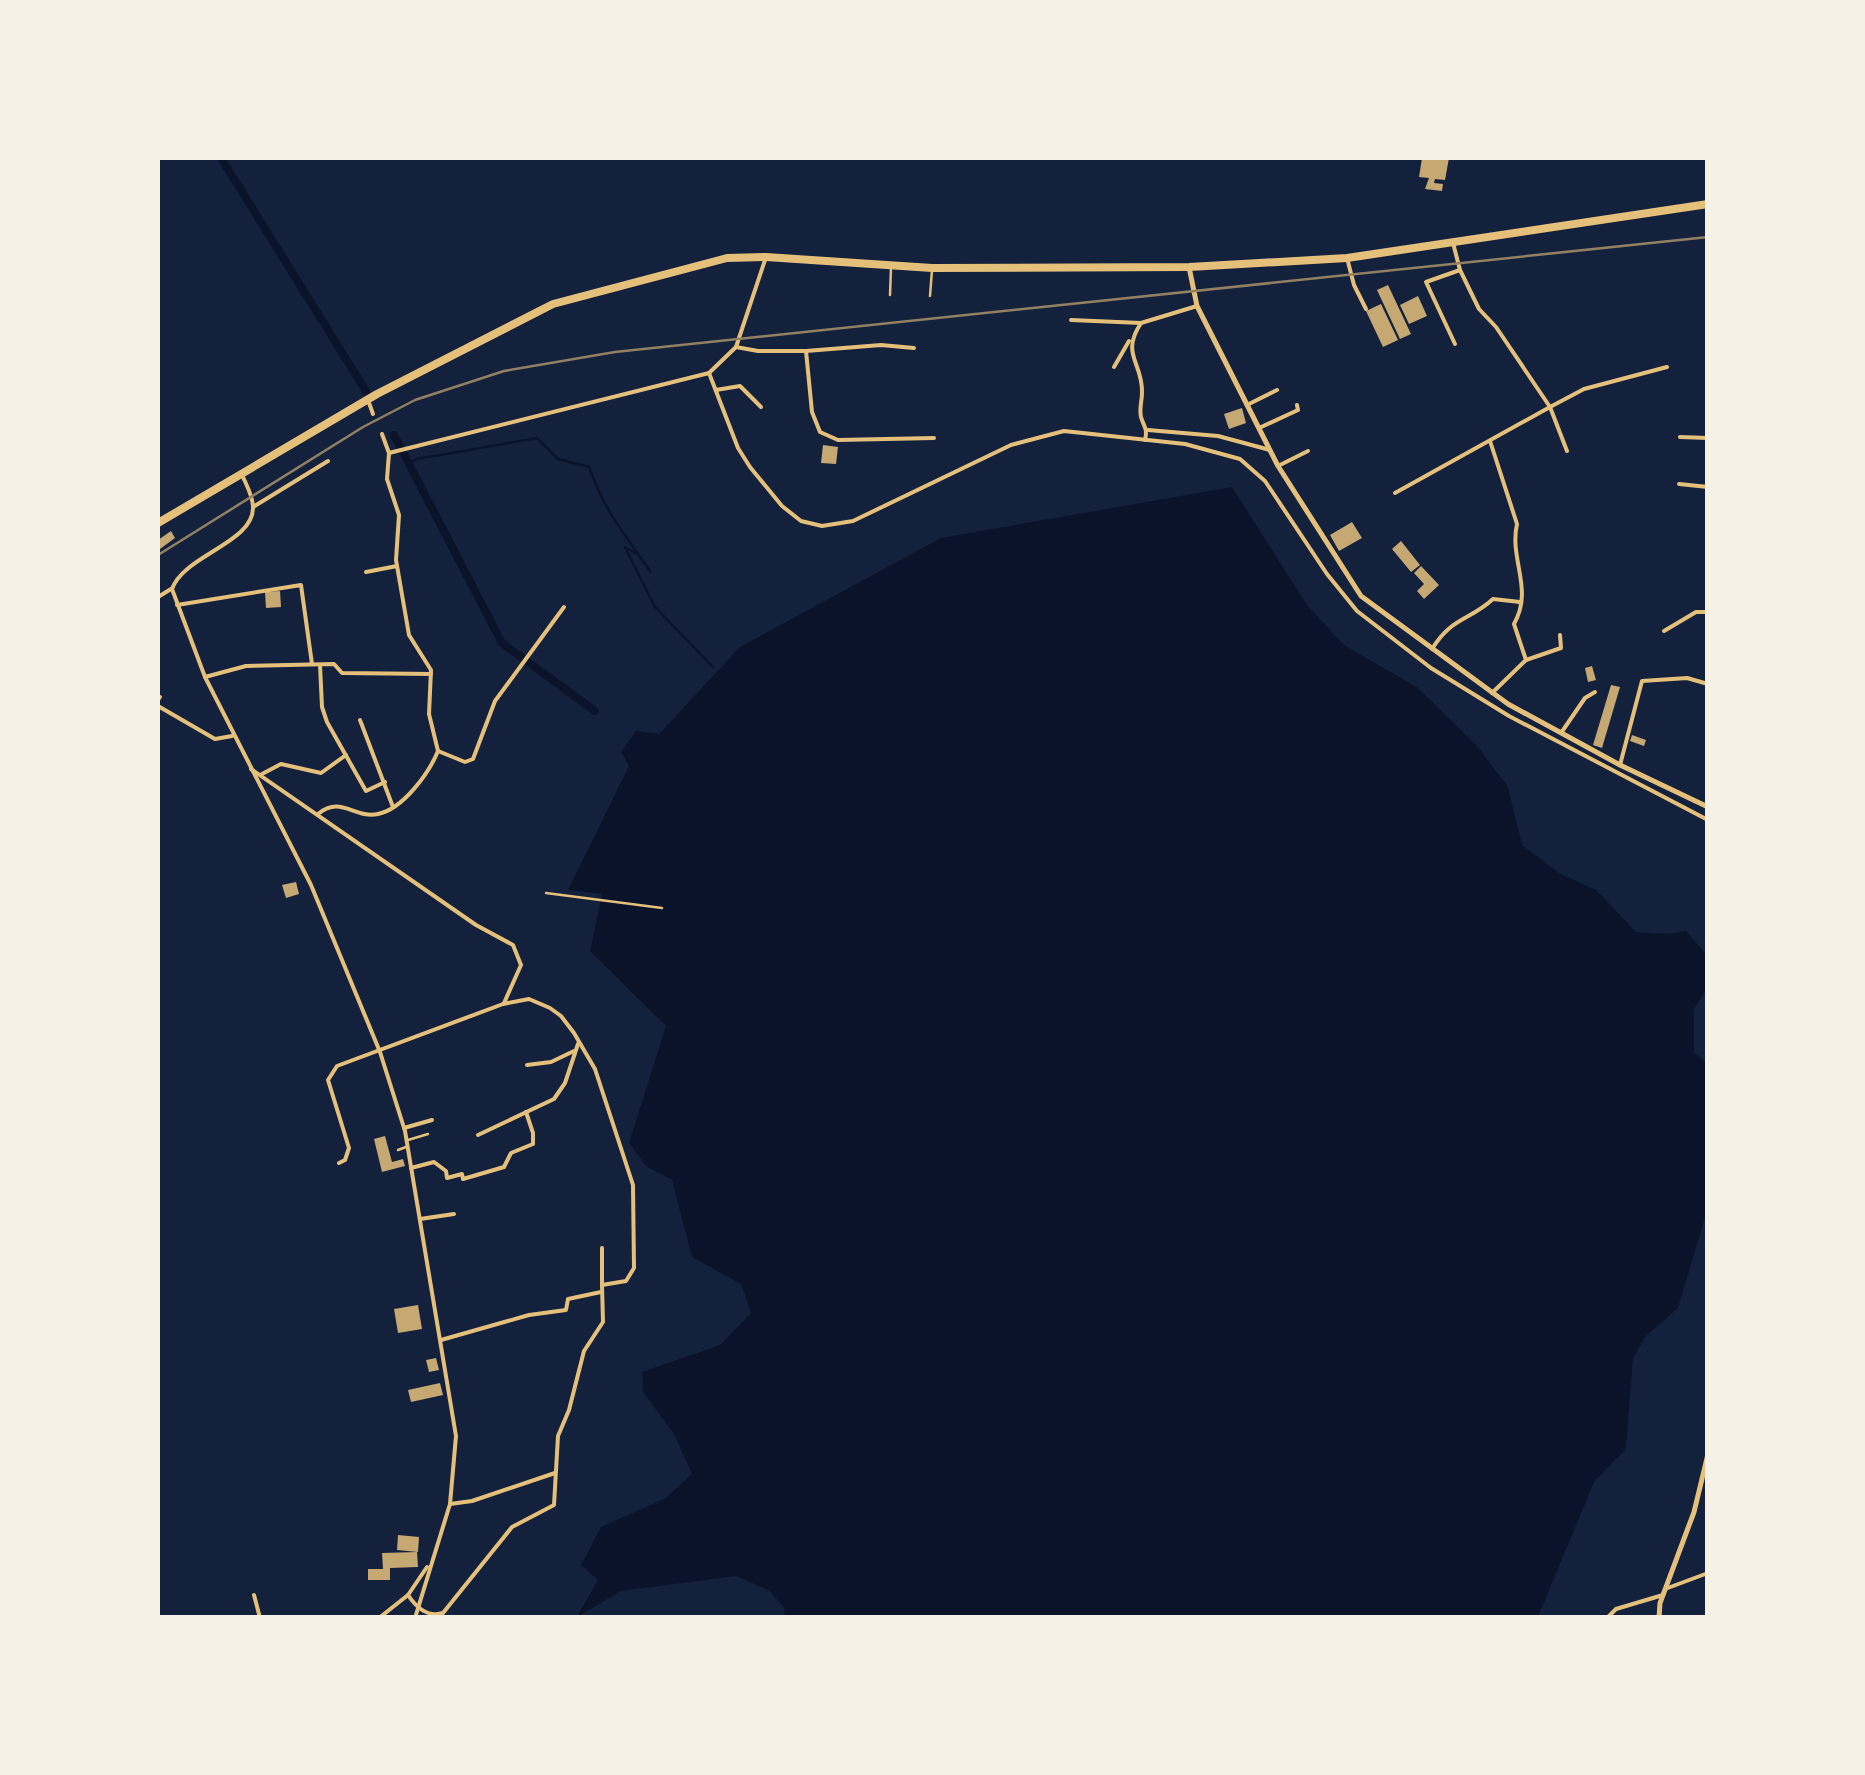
<svg xmlns="http://www.w3.org/2000/svg" width="1865" height="1775" font-family="Cabin,sans-serif">
  <rect width="100%" height="100%" fill="#14213d"/>
  <polygon fill="#0b132b" points="1232,487 1307,605 1344,645 1418,688 1478,747 1508,787 1522,845 1559,873 1596,890 1636,932 1668,934 1686,931 1705,953 1707,964 1707,989 1694,1009 1694,1053 1707,1063 1707,1211 1678,1308 1645,1337 1633,1359 1626,1449 1594,1482 1538,1617 785,1617 784,1608 770,1591 736,1576 621,1591 577,1617 598,1580 581,1565 601,1527 666,1498 692,1474 674,1434 643,1392 642,1372 720,1345 751,1313 741,1284 692,1257 672,1180 646,1166 629,1143 666,1026 590,951 602,894 568,890 629,766 621,752 636,731 659,734 740,647 941,538"/>
  <g fill="none" stroke-linecap="round" stroke-linejoin="round">
    <g stroke="#0b132b" stroke-width="2.5">
      <path d="M409,463L417,459L537,438L558,459L589,467C605,512 624,533 650,571"/>
      <polyline points="635,553 625,547 655,607 713,667"/>
    </g>
    <g stroke="#0b132b" stroke-width="8">
      <polyline points="221,158 366,391"/>
      <polyline points="394,435 502,643 595,711"/>
    </g>
  </g>
  <g fill="#c6a872">
    <polygon points="1422,158 1449,158 1445,180 1435,179 1434,183 1443,184 1442,191 1425,189 1429,178 1419,177"/>
    <polygon points="1388,285 1411,334 1400,339 1377,290"/>
    <polygon points="1418,296 1427,316 1409,324 1400,305"/>
    <polygon points="1381,304 1398,340 1383,347 1366,311"/>
    <polygon points="1242,408 1246,423 1229,429 1224,414"/>
    <polygon points="823,445 838,447 836,464 821,463"/>
    <polygon points="1352,522 1362,538 1339,551 1330,535"/>
    <polygon points="171,531 175,538 160,549 158,540"/>
    <polygon points="1401,541 1420,565 1411,572 1392,549"/>
    <polygon points="1421,566 1439,585 1424,599 1417,591 1424,584 1414,573"/>
    <polygon points="280,591 281,607 266,608 265,592"/>
    <polygon points="1592,666 1596,680 1588,682 1585,668"/>
    <polygon points="1611,685 1620,687 1602,748 1593,745"/>
    <polygon points="1632,735 1646,740 1644,746 1630,741"/>
    <polygon points="296,882 299,894 286,898 282,885"/>
    <polygon points="385,1136 392,1162 403,1159 405,1166 382,1172 374,1139"/>
    <polygon points="418,1305 422,1329 398,1333 394,1309"/>
    <polygon points="436,1358 439,1370 429,1372 426,1360"/>
    <polygon points="440,1383 443,1395 411,1402 408,1390"/>
    <polygon points="398,1535 419,1537 418,1552 397,1550"/>
    <polygon points="417,1552 418,1567 390,1568 390,1580 368,1580 368,1569 383,1569 382,1553"/>
  </g>
  <g fill="none" stroke-linecap="round" stroke-linejoin="round">
    <polyline stroke="#e5c07b" stroke-width="2.5" points="546,893 662,908"/>
    <g stroke="#e5c07b" stroke-width="2.5">
      <polyline points="890,295 891,268"/>
      <polyline points="930,296 932,270"/>
      <polyline points="408,1140 428,1134"/>
      <polyline points="398,1150 406,1147"/>
    </g>
    <g stroke="#e5c07b" stroke-width="4">
      <polyline points="1453,243 1460,270 1479,309 1496,327 1550,407 1584,389 1667,367"/>
      <polyline points="1347,258 1354,285 1366,309"/>
      <polyline points="1071,320 1141,323 1197,306"/>
      <path d="M1141,323C1120,355 1143,362 1142,393C1142,401 1139,408 1141,417C1144,427 1148,429 1145,440"/>
      <polyline points="1455,344 1426,282 1460,270"/>
      <polyline points="736,347 766,257"/>
      <polyline points="806,351 881,345 914,348"/>
      <polyline points="1114,367 1129,341"/>
      <polyline points="709,373 736,347 758,351 806,351 812,412 820,432 838,440 934,438"/>
      <polyline points="716,390 740,386 761,407"/>
      <polyline points="368,400 373,414"/>
      <polyline points="1247,405 1277,390"/>
      <polyline points="1259,428 1298,410 1297,405"/>
      <polyline points="1148,430 1218,436 1270,450"/>
      <polyline points="382,434 389,453"/>
      <polyline points="1680,437 1708,438"/>
      <path d="M1490,441L1517,524C1509,560 1534,589 1514,624L1526,660"/>
      <polyline points="1278,466 1308,451"/>
      <path d="M243,477C247,486 253,497 253,507C254,543 184,555 172,589L205,677L311,885L380,1052L405,1131L456,1436L450,1504L415,1618"/>
      <polyline points="1679,484 1708,487"/>
      <polyline points="1395,493 1550,407 1567,451"/>
      <polyline points="253,507 328,461"/>
      <polyline points="366,572 397,566"/>
      <polyline points="158,597 171,589"/>
      <polyline points="177,605 301,585 312,664"/>
      <polyline points="1664,631 1696,612 1708,612"/>
      <path d="M1432,649C1452,617 1469,621 1493,599L1520,602"/>
      <polyline points="320,665 322,707 327,722 366,791 385,782"/>
      <polyline points="205,677 246,666 334,664 342,673 431,674"/>
      <polyline points="1492,693 1526,660 1561,648 1560,635"/>
      <polyline points="158,700 160,697"/>
      <polyline points="158,706 215,739 232,736"/>
      <polyline points="360,720 393,807"/>
      <polyline points="1561,733 1585,698 1595,692"/>
      <polyline points="438,751 465,762 473,759 495,701 564,607"/>
      <polyline points="1620,765 1642,681 1687,678 1708,684"/>
      <polyline points="251,769 476,925 513,945 521,965 504,1003"/>
      <polyline points="262,774 281,764 321,773 346,755"/>
      <path d="M318,814C341,795 354,819 378,814C403,809 429,773 438,751L429,714L431,670L409,635L396,560L399,515L387,479L389,453L709,373L738,448L750,467L782,506L801,521L822,526L853,521L1011,445L1064,431L1185,444L1240,459L1265,481L1327,574L1357,611L1431,668L1509,716L1708,820"/>
      <polyline points="527,1065 551,1062 574,1051"/>
      <polyline points="404,1128 432,1120"/>
      <polyline points="478,1135 554,1099 565,1083 578,1044"/>
      <path d="M339,1163L345,1160L349,1148L328,1080L337,1066L503,1004L529,999L550,1008L561,1016L574,1033L595,1069L633,1185L634,1268L626,1281L602,1285L603,1322L584,1351L569,1410L558,1436L554,1505L512,1527L443,1613C427,1618 416,1607 408,1595"/>
      <polyline points="411,1168 434,1162 446,1171 447,1178 462,1174 463,1179 504,1167 511,1153 533,1144 533,1133 526,1112"/>
      <polyline points="420,1219 454,1214"/>
      <polyline points="602,1248 602,1285"/>
      <polyline points="441,1340 529,1315 566,1310 568,1299 601,1292"/>
      <polyline points="158,1455 158,1456"/>
      <polyline points="450,1504 472,1501 555,1473"/>
      <polyline points="1665,1589 1708,1573"/>
      <polyline points="254,1595 260,1618"/>
      <polyline points="379,1618 408,1595 427,1567"/>
      <polyline points="1607,1618 1616,1609 1663,1595"/>
    </g>
    <g stroke="#e5c07b" stroke-width="5">
      <polyline points="1189,267 1197,306 1278,466 1361,596 1508,704 1620,765 1708,807"/>
      <polyline points="1659,1618 1660,1603 1694,1512 1708,1454"/>
    </g>
    <polyline stroke="#e5c07b" stroke-width="8" points="158,523 377,394 553,304 727,258 766,257 932,268 1189,267 1347,258 1708,204"/>
    <polyline stroke="#918062" stroke-width="2.5" points="158,555 363,427 415,400 504,371 615,352 1708,237"/>
  </g>
  <rect width="1865" height="1775" fill="none" stroke="#f6f1e7" stroke-width="320"/>
</svg>
